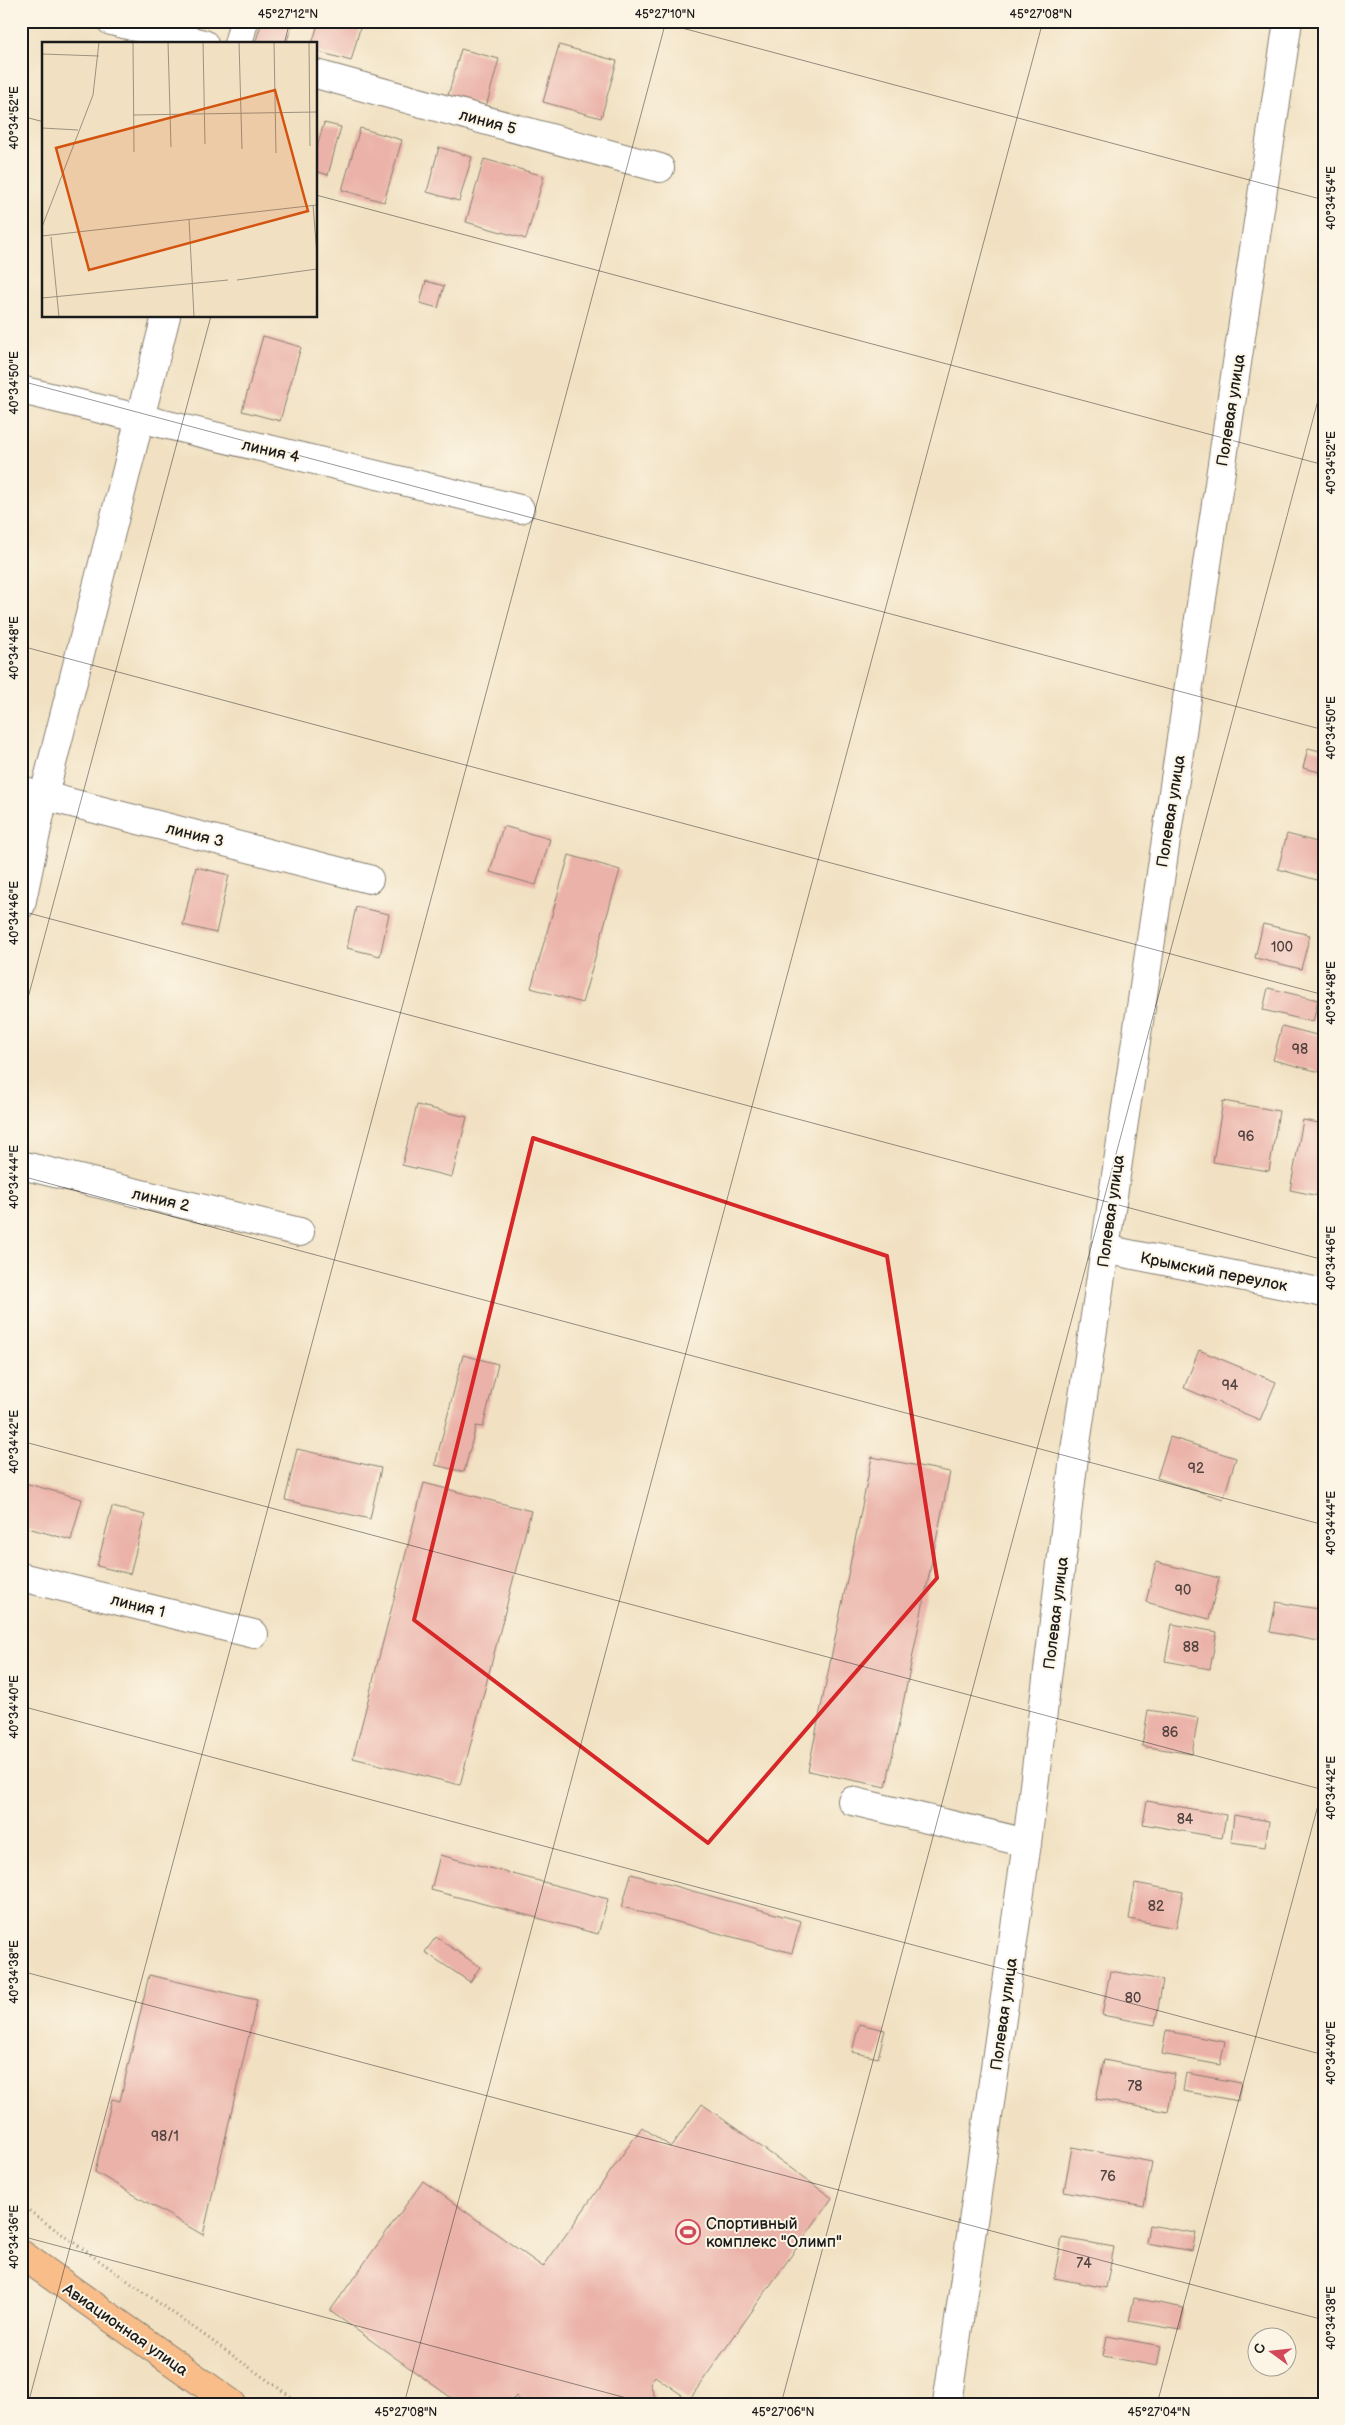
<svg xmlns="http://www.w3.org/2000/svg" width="1345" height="2425" font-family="'Balsamiq Sans',sans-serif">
  <rect width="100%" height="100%" fill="#fcf5e5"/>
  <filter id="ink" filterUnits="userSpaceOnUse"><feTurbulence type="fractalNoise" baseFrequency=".02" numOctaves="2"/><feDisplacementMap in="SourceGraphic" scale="10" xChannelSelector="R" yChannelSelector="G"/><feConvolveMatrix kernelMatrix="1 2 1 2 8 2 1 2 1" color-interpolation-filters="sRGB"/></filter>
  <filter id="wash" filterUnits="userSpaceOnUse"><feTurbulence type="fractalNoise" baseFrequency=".0096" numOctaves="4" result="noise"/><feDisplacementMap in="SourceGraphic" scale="20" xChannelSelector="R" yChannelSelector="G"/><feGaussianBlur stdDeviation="1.12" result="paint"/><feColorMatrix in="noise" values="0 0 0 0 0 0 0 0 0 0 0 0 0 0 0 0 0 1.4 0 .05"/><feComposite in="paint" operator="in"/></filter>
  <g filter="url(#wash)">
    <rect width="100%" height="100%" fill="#f1e1c2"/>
    <g id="blocks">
      <g fill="#ebb2a9">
        <polygon points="262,21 293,21 286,44 255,44"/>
        <polygon points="319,21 362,21 351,61 316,51 316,44 312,44"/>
        <polygon points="559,45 617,61 601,118 543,102"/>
        <polygon points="461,49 499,59 486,107 448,96"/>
        <polygon points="324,123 341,127 328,175 316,171 316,150"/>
        <polygon points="360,128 402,140 384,202 342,190"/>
        <polygon points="439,147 472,157 459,201 427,192"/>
        <polygon points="484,159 544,176 526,239 466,222"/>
        <polygon points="426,281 444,286 438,308 420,303"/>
        <polygon points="263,336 301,347 280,421 242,411"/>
        <polygon points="1308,748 1324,752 1324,773 1303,768"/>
        <polygon points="503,826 550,839 536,885 490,872"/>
        <polygon points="1287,834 1324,844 1324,882 1278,869"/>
        <polygon points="569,855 620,870 582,1003 531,988"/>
        <polygon points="196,867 229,875 216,933 183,925"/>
        <polygon points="356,907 389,914 380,956 347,948"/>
        <polygon points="1263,924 1310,935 1301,969 1255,958"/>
        <polygon points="1268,988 1318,1000 1313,1022 1263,1010"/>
        <polygon points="1282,1026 1324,1037 1324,1073 1273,1060"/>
        <polygon points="1223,1101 1279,1111 1269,1171 1213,1162"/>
        <polygon points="417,1105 467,1117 452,1177 402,1165"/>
        <polygon points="1303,1120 1324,1124 1324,1197 1290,1190"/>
        <polygon points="1199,1350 1276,1382 1260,1420 1184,1388"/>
        <polygon points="463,1355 498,1364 483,1427 476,1426 464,1472 435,1465"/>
        <polygon points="1170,1437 1236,1458 1223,1499 1157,1478"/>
        <polygon points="297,1449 381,1468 370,1519 285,1500"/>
        <polygon points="872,1457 950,1472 886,1787 808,1771"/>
        <polygon points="21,1482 82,1499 71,1540 21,1526"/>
        <polygon points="424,1483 531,1511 460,1785 353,1758"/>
        <polygon points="112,1507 145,1515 130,1574 97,1566"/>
        <polygon points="1156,1562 1219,1578 1209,1619 1146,1602"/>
        <polygon points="1276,1602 1324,1610 1324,1642 1270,1632"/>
        <polygon points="1172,1624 1217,1632 1210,1669 1165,1661"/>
        <polygon points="1148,1710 1198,1718 1192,1754 1142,1746"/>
        <polygon points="1147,1801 1226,1815 1222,1838 1143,1824"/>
        <polygon points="1234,1815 1269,1821 1265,1847 1231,1842"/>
        <polygon points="440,1855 608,1899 598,1934 431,1890"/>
        <polygon points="631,1874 801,1921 792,1953 622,1907"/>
        <polygon points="1135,1883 1183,1892 1176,1928 1129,1919"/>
        <polygon points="436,1937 480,1967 470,1982 425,1952"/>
        <polygon points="1110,1971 1163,1980 1155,2025 1102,2015"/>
        <polygon points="149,1975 257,2000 203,2235 95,2172 112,2099 120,2101"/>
        <polygon points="859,2024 885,2030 878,2058 852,2052"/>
        <polygon points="1166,2031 1225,2042 1220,2065 1162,2054"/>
        <polygon points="1104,2060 1175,2074 1168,2112 1096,2099"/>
        <polygon points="1186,2073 1241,2083 1238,2101 1183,2091"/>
        <polygon points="702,2104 832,2198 689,2400 655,2376 650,2383 657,2404 524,2404 516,2396 510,2404 460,2404 330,2311 423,2181 543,2267 642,2127 671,2147"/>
        <polygon points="1072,2147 1152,2162 1144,2206 1064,2191"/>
        <polygon points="1149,2225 1196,2233 1192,2251 1146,2243"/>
        <polygon points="1062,2238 1114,2247 1106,2288 1054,2278"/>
        <polygon points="1134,2298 1184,2308 1180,2330 1129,2321"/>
        <polygon points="1107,2336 1161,2346 1157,2366 1103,2356"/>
      </g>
    </g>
  </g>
  <g filter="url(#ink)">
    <use href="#blocks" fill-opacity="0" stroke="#867e6f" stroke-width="1"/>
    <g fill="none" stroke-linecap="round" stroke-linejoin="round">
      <defs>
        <g id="minor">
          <polyline points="111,21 204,44"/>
          <polyline points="238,44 244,21"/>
          <polyline points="316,74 660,168"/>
          <polyline points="21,390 520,509"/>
          <polyline points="21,790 369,879"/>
          <polyline points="21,905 44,795 166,316"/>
          <polyline points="21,1165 300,1232"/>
          <polyline points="1104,1249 1324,1293"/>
          <polyline points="21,1577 254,1634"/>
          <polyline points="852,1801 1027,1843"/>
          <polyline points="947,2404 1027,1843 1074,1457 1288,21"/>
        </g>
        <polyline id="major" points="21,2254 232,2404"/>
      </defs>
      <use href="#minor" stroke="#867e6f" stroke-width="30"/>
      <use href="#major" stroke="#867e6f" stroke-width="30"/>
      <polyline stroke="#867e6f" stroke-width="3" stroke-dasharray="1 4" stroke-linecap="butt" points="21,2205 301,2404"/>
      <use href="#minor" stroke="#fff" stroke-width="28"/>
      <use href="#major" stroke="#f8bd89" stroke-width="28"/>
    </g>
  </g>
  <path fill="none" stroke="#d62828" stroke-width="4" stroke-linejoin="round" d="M533,1138L887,1256L937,1578L708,1843L414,1620Z"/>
  <path fill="none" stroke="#1c1c1c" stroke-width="1" stroke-opacity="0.45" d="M656,21L1324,200M284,44L290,21M21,116L44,122M316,195L1324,465M21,381L1324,730M21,646L1324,995M21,911L1324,1260M21,1024L211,316M21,1176L1324,1525M21,1441L1324,1790M21,1706L1324,2055M21,1971L1324,2320M21,2236L649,2404M28,2404L666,21M404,2404L1043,21M781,2404L1324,378M1157,2404L1324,1783"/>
  <defs>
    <symbol id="stadium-ring" viewBox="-11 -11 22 22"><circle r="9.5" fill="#fcf5e5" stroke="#d1495b" stroke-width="1.5"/><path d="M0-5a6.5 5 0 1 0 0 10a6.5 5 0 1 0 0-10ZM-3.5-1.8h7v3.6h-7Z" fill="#d1495b"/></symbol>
  </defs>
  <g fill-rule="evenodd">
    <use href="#stadium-ring" x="674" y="2218" width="28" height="28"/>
  </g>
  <g text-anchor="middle" stroke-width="4" stroke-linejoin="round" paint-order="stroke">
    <g font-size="14" fill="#50423f">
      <text x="1282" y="952">100</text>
      <text x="1300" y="1054">98</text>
      <text x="1246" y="1141">96</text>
      <text x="1230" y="1390">94</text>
      <text x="1196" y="1473">92</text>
      <text x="1183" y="1595">90</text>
      <text x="1191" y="1652">88</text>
      <text x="1170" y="1737">86</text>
      <text x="1185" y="1824">84</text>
      <text x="1156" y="1911">82</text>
      <text x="1133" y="2003">80</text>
      <text x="1135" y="2091">78</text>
      <text x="165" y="2141">98/1</text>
      <text x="1108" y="2181">76</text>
      <text x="1084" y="2268">74</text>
    </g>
    <g font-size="16" fill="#1c1c1c" stroke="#fcf5e5">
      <text transform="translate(488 121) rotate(15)" y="6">линия 5</text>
      <text transform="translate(1230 410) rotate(-81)" y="6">Полевая улица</text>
      <text transform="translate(271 450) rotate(13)" y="6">линия 4</text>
      <text transform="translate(1170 811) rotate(-81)" y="6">Полевая улица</text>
      <text transform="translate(195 834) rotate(14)" y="6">линия 3</text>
      <text transform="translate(161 1199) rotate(13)" y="6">линия 2</text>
      <text transform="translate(1110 1211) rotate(-82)" y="6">Полевая улица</text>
      <text transform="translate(1214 1271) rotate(11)" y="6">Крымский переулок</text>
      <text transform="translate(138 1605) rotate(14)" y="6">линия 1</text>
      <text transform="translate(1055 1613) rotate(-83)" y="6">Полевая улица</text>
      <text transform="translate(1003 2014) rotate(-82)" y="6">Полевая улица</text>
      <text transform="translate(126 2329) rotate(35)" y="6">Авиационная улица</text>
    </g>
    <g font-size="16" fill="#1c1c1c" stroke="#fcf5e5" text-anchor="start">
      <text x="706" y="2229">Спортивный<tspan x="706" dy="18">комплекс "Олимп"</tspan></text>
    </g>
  </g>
  <g transform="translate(42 42)">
    <rect width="275" height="275" fill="#f1e1c2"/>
    <path fill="none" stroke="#9c9280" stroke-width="1" d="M91,0L92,110M126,0L129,105M161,0L163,102M197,0L200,107M232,0L234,111M267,0L268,104M0,12L57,14M91,73L275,70M0,86L36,88M271,163L275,213M147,177L152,275M0,185L51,53L57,0M0,194L275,163M9,195L17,275M195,238L275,227M0,256L186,238"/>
    <path fill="#d4530e" fill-opacity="0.15" stroke="#d4530e" stroke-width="2.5" d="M233,48L266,169L47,228L14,106Z"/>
    <rect width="275" height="275" fill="none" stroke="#1c1c1c" stroke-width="2.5"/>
  </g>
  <rect width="1345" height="2425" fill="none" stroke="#fcf5e5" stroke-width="55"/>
  <g transform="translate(1272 2352) rotate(285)"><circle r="24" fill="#fcf5e5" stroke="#a29e95"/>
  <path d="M0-4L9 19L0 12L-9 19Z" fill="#d1495b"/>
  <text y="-8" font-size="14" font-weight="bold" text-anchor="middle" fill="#1c1c1c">С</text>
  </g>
  <rect x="28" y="28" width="1290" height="2370" fill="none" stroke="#1c1c1c" stroke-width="2"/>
  <g font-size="12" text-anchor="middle" fill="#1c1c1c">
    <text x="288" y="18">45°27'12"N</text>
    <text x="665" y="18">45°27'10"N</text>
    <text x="1041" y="18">45°27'08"N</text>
    <text transform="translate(14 118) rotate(-90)" y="4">40°34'52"E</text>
    <text transform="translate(1331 198) rotate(-90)" y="4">40°34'54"E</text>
    <text transform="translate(14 383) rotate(-90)" y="4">40°34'50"E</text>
    <text transform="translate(1331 463) rotate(-90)" y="4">40°34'52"E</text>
    <text transform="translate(14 648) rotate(-90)" y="4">40°34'48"E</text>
    <text transform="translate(1331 728) rotate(-90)" y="4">40°34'50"E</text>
    <text transform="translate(14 913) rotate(-90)" y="4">40°34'46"E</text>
    <text transform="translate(1331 993) rotate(-90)" y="4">40°34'48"E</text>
    <text transform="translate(14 1177) rotate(-90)" y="4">40°34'44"E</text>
    <text transform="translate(1331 1258) rotate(-90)" y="4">40°34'46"E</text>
    <text transform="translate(14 1442) rotate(-90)" y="4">40°34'42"E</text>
    <text transform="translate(1331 1523) rotate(-90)" y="4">40°34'44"E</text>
    <text transform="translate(14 1707) rotate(-90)" y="4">40°34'40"E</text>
    <text transform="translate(1331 1788) rotate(-90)" y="4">40°34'42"E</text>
    <text transform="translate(14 1972) rotate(-90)" y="4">40°34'38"E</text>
    <text transform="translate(1331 2053) rotate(-90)" y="4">40°34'40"E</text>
    <text transform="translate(14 2237) rotate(-90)" y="4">40°34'36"E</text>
    <text transform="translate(1331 2318) rotate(-90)" y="4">40°34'38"E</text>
    <text x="406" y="2416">45°27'08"N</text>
    <text x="783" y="2416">45°27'06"N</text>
    <text x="1159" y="2416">45°27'04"N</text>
  </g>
</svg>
